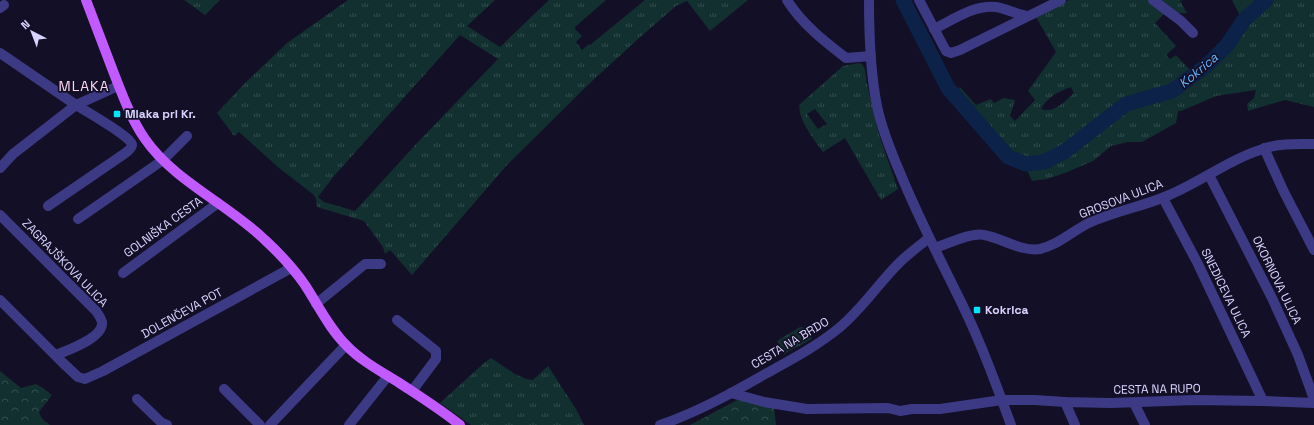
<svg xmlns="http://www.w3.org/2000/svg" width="1314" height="425" font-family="'Space Grotesk',sans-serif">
  <defs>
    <pattern id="grass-tufts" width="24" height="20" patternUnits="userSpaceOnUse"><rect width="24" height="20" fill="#12302f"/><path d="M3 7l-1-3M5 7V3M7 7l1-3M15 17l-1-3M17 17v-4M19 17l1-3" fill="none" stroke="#344d4e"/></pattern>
    <pattern id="forest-crowns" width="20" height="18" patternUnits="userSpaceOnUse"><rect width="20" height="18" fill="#12302f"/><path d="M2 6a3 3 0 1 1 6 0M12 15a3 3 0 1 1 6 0" fill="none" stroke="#344d4e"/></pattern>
  </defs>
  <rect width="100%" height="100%" fill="#130f26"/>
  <g fill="url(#grass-tufts)" fill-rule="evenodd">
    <polygon points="184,0 220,0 205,15"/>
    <path d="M348,0H495L467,26L500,47L549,0H606L575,27V29L582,36L576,42L582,50L589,44L590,45L645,0H748L710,31L687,1L676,6L638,39L590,83L507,165L412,275L390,250L385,254L383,247L364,221L317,207L316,199L314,195L279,168L239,132L234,136L217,113L245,83L287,43ZM460,35L498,59L418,142L355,211L324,202L318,197L334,176Z"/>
    <path d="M1069,0H1149L1166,12L1155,23L1176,46L1166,55L1170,59L1176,55L1191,71L1164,90L1136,98L1117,107L1071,143L1043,159L1033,161L1020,157L1011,153L1002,145L977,116L958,89L960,87L976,105L991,99L994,103L1004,98L1015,100L1010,116L1015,121L1035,100L1028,91L1056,52L1036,17ZM1071,87L1074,93C1065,101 1054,114 1041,109C1048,96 1058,92 1071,87Z"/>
    <path d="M1156,0H1182L1180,1L1187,13C1174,15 1166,7 1156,0Z"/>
    <polygon points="1232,0 1259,0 1241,18"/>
    <polygon points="1274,0 1314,0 1314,107 1285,100 1261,107 1248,111 1247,104 1254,98 1256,90 1216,96 1181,111 1178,111 1176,123 1142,142 1128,142 1111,146 1093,161 1065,173 1047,179 1032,181 1026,168 1036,167 1054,161 1066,153 1081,141 1129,106 1138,102 1172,95 1190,84 1224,54 1250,17"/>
    <path d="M859,63L862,64L865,69L867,84L879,135L898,189L881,200L845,138L823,152C815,141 796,117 800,104L843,66ZM815,109L827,124L818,129L807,114Z"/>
    <path d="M800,327C807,327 809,333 812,339L784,354L777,341Z"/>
    <polygon points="491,358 515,374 526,379 533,380 548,366 576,409 584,425 471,425 440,403 484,363"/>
  </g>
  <g fill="url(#forest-crowns)">
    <polygon points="0,371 21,388 36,384 43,388 52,395 39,412 42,419 50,425 0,425"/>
    <polygon points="741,398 774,406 776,425 690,425"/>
  </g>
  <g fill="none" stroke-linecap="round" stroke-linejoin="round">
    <polyline stroke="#0c2248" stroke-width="15" points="903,0 948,88 1008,157 1026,164 1044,162 1064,152 1126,104 1172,91 1206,66 1227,45 1244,20 1266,0"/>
    <g stroke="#3d3a85" stroke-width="10">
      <path d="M787,0C802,24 824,41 846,58L871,56"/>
      <path d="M869,0C869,35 870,71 877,106C882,130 891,152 901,175C919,219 941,261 962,304C981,343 996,384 1011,425"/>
      <polyline points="919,0 946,51 951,53 960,50 1061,0"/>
      <polyline points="1153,0 1181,21 1193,33"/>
      <polyline points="0,8 4,5"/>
      <path d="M934,29C953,20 975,4 996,7C1007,9 1016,14 1027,16"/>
      <polyline points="0,53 76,105 118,86"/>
      <polyline points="1264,148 1284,192 1314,250"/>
      <path d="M0,168L13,154L76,105C84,110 133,138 132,145C132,148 127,152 124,154L48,206"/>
      <polyline points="1209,175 1272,298 1298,355 1314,399"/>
      <polyline points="1163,198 1198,264 1263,401"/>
      <path d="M0,215L96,311C98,314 101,318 102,322C104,338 68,350 56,355"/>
      <polyline points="78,219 163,160 187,136"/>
      <path d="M935,248C947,244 972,232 984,235C1002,238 1021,252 1040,249C1059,245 1073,230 1091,222C1114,212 1139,207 1162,198C1197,185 1227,160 1263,149C1279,143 1297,144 1314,144"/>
      <polyline points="123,273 218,203"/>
      <polyline points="0,300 63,363 78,377 85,379 103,371 291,268"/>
      <polyline points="316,304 365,264 381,264"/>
      <polyline points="397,320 436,351 436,359 412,391"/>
      <polyline points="224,389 260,425"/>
      <polyline points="731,393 764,402 807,409 888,408 900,411 912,409 940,409 1002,400 1035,400 1065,402 1111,403 1195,400 1263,401 1314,403"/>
      <polyline points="137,399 162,423 167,425"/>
      <polyline points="1065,402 1075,425"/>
      <polyline points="1134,403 1145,425"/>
      <polyline points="270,425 346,345"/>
      <polyline points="349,425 388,376"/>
      <path d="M660,425C698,412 732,393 767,373C792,359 817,346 839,328C862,309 878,284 899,263C908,254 919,246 929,238"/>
    </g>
    <path stroke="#c25bff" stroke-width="10" d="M86,0C95,24 104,47 113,71C122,94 131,119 145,139C174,181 228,204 265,240C279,253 294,269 305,285C318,305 329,328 346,345C360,360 380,371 398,382C419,396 440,409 460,425"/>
  </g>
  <g fill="#00e5ff" stroke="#130f26" stroke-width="1.5">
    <rect x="113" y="110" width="8" height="8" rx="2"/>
    <rect x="973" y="306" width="8" height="8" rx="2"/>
  </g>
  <g text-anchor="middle" stroke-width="3.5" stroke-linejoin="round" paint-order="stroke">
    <g font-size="12" font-weight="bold" fill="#d9d4ff" stroke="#130f26" text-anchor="start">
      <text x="125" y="118">Mlaka pri Kr.</text>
      <text x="985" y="314">Kokrica</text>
    </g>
    <g font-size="12" fill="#d9d4ff" stroke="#130f26">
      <text transform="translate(1121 199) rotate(-21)" y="4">GROSOVA ULICA</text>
      <text transform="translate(163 227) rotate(-36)" y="4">GOLNIŠKA CESTA</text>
      <text transform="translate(65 263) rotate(46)" y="4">ZAGRAJŠKOVA ULICA</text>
      <text transform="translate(1277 280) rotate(64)" y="4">OKORNOVA ULICA</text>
      <text transform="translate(1226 293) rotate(64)" y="4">SNEDICEVA ULICA</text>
      <text transform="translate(182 313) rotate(-29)" y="4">DOLENČEVA POT</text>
      <text transform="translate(790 343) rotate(-31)" y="4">CESTA NA BRDO</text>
      <text transform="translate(1157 389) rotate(-1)" y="4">CESTA NA RUPO</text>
    </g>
    <g font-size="13" font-style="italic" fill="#62b6ff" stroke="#130f26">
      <text transform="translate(1198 70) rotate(-40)" y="5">Kokrica</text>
    </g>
    <g font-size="14" letter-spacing="1" fill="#ffd6f0" stroke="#130f26">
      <text x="84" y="91">MLAKA</text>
    </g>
  </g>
  <g transform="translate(32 32) rotate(318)" stroke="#130f26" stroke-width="3" paint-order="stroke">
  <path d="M0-3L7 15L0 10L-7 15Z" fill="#d9d4ff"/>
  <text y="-6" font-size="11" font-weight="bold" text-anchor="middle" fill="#d9d4ff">N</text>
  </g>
</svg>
